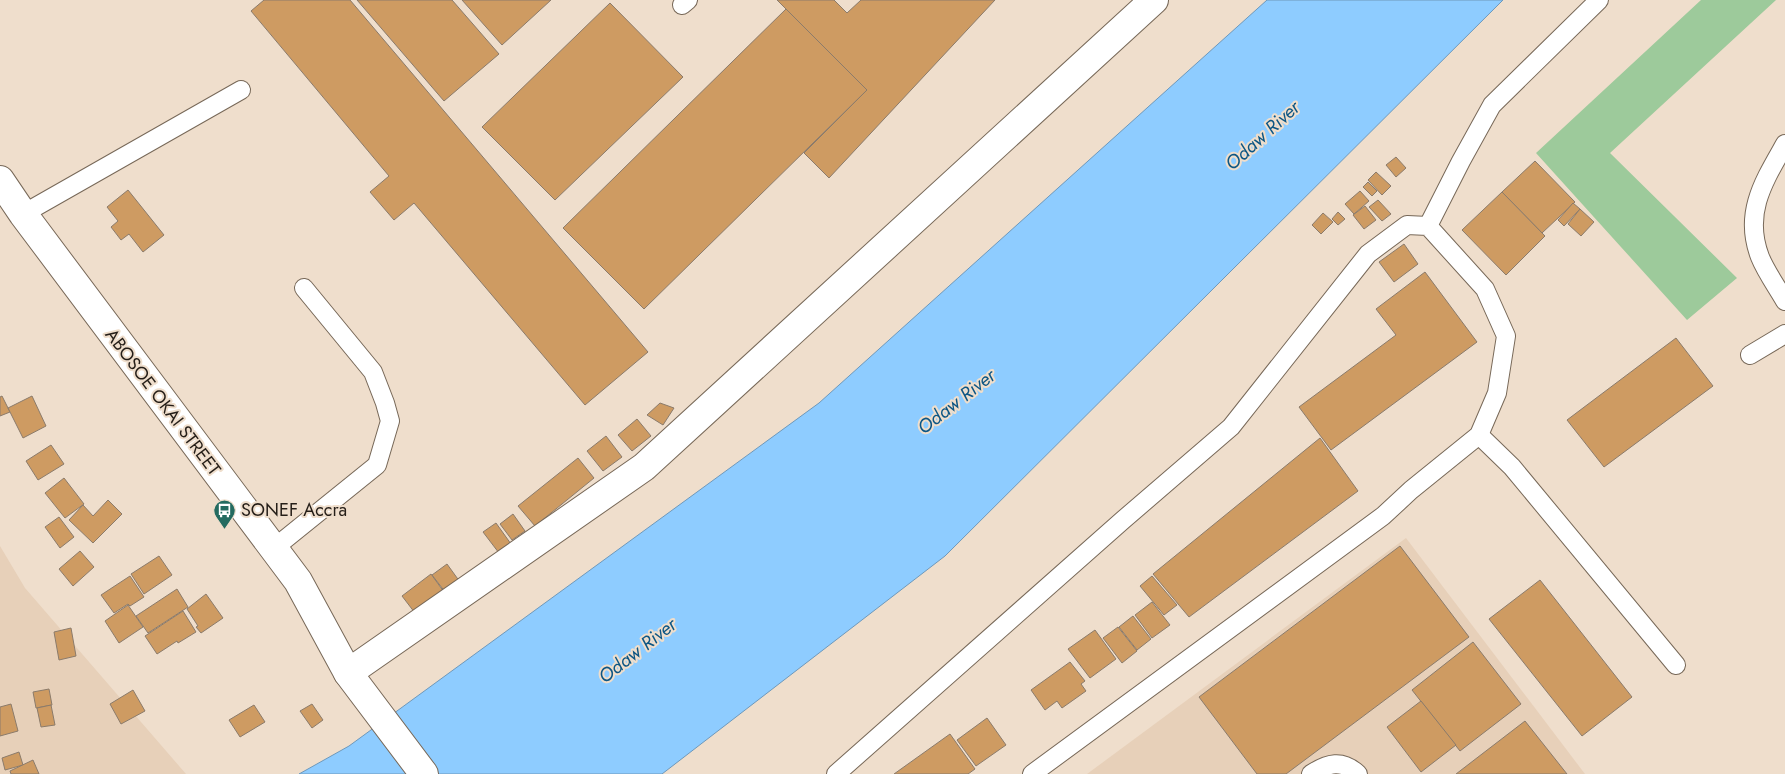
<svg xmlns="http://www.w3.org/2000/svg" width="1785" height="774" font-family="Jost,sans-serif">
  <rect width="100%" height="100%" fill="#efdecc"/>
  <g fill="#e7d0b9">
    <polygon points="1406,538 1585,774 1087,774"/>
    <polygon points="0,546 25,588 186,774 0,774"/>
  </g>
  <polygon fill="#9dca9b" points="1701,0 1776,0 1610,153 1737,278 1687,320 1536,153"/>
  <polygon fill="#8eccff" stroke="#6e98ba" points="1267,0 1503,0 945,556 662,774 299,774 349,746 819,403"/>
  <g fill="#ce9b62" stroke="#8b7b6b">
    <polygon points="264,0 350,0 648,352 585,405 414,203 394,220 370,192 389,176 251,11"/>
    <polygon points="357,0 452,0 499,54 444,101"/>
    <polygon points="462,0 551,0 502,45"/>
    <polygon points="777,0 834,0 847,13 861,0 995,0 829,178 804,153 867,90"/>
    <polygon points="610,3 683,77 555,200 482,127"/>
    <polygon points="786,9 867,90 644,309 563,228"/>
    <polygon points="1396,157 1406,168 1396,177 1386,165"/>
    <polygon points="1535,161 1575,202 1542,233 1502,192"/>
    <polygon points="1376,172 1391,186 1382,195 1368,180"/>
    <polygon points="1368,182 1377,191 1372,196 1363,187"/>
    <polygon points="128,190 164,235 143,252 129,234 121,240 111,227 118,221 107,207"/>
    <polygon points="1360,191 1369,201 1354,214 1345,204"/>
    <polygon points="1502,192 1545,236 1506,275 1462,230"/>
    <polygon points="1378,200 1391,214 1382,221 1369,207"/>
    <polygon points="1573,203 1580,209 1564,226 1558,220"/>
    <polygon points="1365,206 1376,220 1364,229 1353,215"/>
    <polygon points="1580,209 1594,222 1581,236 1568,224"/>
    <polygon points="1338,212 1345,219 1338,225 1332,219"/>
    <polygon points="1323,213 1333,222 1321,234 1312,225"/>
    <polygon points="1404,244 1418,264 1394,282 1379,262"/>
    <polygon points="1425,272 1477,342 1331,450 1299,407 1396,335 1376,309"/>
    <polygon points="1676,338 1713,386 1604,467 1567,420"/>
    <polygon points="2,396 10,412 0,416 0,397"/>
    <polygon points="32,396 46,426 23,438 8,408"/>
    <polygon points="660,403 674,408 663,425 647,415"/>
    <polygon points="637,419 651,436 632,451 618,435"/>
    <polygon points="606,436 622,457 603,471 587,451"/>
    <polygon points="1320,438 1358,491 1189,617 1153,574"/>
    <polygon points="51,445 64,464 38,480 26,461"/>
    <polygon points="578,458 594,478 535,526 518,506"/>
    <polygon points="64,478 84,504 65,518 45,493"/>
    <polygon points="108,500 122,514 93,543 69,520 83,505 93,516"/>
    <polygon points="513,514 525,531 512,540 500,524"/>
    <polygon points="59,517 74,537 60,548 45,527"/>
    <polygon points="496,523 511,544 499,553 483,532"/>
    <polygon points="1400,546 1469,637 1286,774 1257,774 1199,697"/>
    <polygon points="80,551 94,567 73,586 59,569"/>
    <polygon points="159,556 172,575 144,594 131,574"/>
    <polygon points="447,564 460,582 446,593 432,575"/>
    <polygon points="431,574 444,592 415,613 402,596"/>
    <polygon points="130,576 144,597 130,606 128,604 114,613 101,595"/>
    <polygon points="1152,576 1177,605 1164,615 1140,586"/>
    <polygon points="1540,580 1632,697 1582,736 1489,619"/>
    <polygon points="177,589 188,607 148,633 136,616"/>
    <polygon points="206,594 223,618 201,633 196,627 198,626 187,609"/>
    <polygon points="1152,602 1170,625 1152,638 1135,615"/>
    <polygon points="128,605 143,627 119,643 105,621"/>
    <polygon points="183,611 196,632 178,643 177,641 157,654 145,636"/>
    <polygon points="1133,616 1151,639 1137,650 1119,627"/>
    <polygon points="1118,627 1137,651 1122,663 1103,638"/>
    <polygon points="71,628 76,656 59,660 54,632"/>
    <polygon points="1095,630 1116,659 1090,678 1068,649"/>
    <polygon points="1473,642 1521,704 1460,751 1412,690"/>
    <polygon points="1070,662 1085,681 1081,684 1086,691 1062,708 1057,701 1045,710 1031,690"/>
    <polygon points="49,689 52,705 36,708 33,692"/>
    <polygon points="133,690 145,711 121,724 110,704"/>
    <polygon points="1421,701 1456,745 1421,772 1387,727"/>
    <polygon points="11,704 18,731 0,736 0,707"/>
    <polygon points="312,704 323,720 312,728 300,711"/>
    <polygon points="51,705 55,725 41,727 37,708"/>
    <polygon points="254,705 265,722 240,737 229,720"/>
    <polygon points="987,718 1006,745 976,766 957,740"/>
    <polygon points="1525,721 1567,774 1456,774"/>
    <polygon points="950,734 975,769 968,774 894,774"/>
    <polygon points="19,752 23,765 5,770 2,758"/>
    <polygon points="33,760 39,774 11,774 10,771"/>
  </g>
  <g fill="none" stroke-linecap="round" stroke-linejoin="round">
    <defs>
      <g id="service">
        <polyline points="682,5 688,0"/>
        <path d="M1785,144C1764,181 1743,213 1760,257C1766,272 1777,287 1785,301"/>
        <polyline points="23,214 241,90"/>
        <polyline points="1428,226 1461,161 1492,105 1599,0"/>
        <polyline points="1750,355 1785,334"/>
        <polyline points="1479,435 1512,467 1676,665"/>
        <polyline points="273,549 377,465 390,421 385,403 373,372 304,288"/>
        <polyline points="836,774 1123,520 1231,427 1368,254 1407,225 1428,226 1485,289 1506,336 1497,393 1479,435 1411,490 1383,516 1032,774"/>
        <path d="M1311,774C1328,763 1342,759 1358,774"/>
      </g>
      <polyline id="minor" points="348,673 644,467 1154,0"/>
      <polyline id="tertiary" points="0,180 23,214 298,581 348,673 424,774"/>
    </defs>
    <use href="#service" stroke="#776858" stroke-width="20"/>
    <use href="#minor" stroke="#776858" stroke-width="30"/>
    <use href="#tertiary" stroke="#776858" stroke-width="30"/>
    <use href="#service" stroke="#fff" stroke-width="18"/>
    <use href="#minor" stroke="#fff" stroke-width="28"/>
    <use href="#tertiary" stroke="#fff" stroke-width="28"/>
  </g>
  <defs>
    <symbol id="bus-pin" viewBox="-11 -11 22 30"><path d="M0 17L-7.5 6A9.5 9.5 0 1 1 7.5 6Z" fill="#246b60" stroke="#efdecc"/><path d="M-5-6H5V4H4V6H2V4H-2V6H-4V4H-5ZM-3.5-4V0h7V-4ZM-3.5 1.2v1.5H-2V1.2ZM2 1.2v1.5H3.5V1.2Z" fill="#fff"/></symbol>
  </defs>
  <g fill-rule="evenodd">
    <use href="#bus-pin" x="212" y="498" width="25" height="34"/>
  </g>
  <g text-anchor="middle" stroke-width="4" stroke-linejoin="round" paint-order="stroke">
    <g font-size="18" fill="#251e18" stroke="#efdecc">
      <text transform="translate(163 402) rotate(53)" y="6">ABOSOE OKAI STREET</text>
    </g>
    <g font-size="18" fill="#251e18" stroke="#efdecc" text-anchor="start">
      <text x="241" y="516">SONEF Accra</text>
    </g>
    <g font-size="19" font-style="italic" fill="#0d5684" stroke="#efdecc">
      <text transform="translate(1262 135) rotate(-42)" y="7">Odaw River</text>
      <text transform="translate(956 401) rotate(-38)" y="7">Odaw River</text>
      <text transform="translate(637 650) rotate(-38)" y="7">Odaw River</text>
    </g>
  </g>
</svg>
